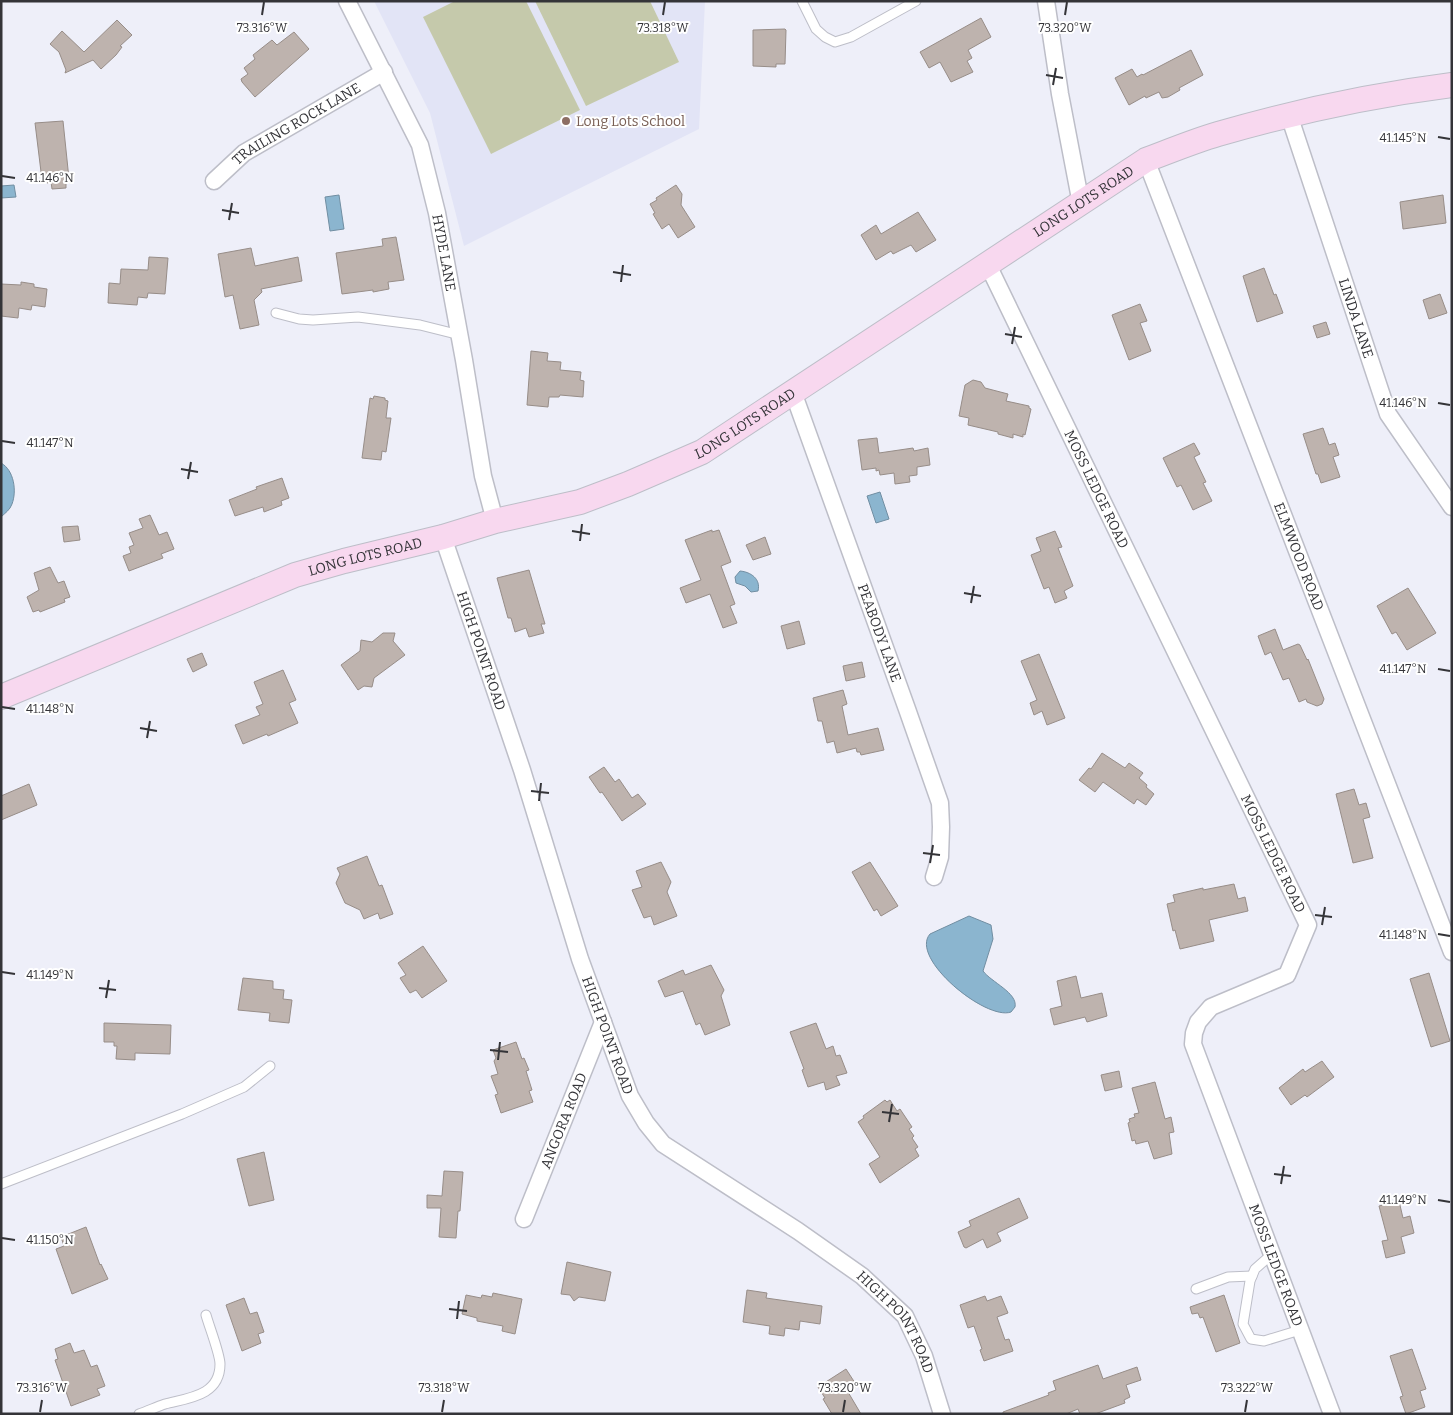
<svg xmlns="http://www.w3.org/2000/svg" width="1453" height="1415" font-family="Bitter,serif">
  <rect width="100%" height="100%" fill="#eeeff9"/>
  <polygon fill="#e2e4f6" points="374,1 705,1 699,129 464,246 430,113"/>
  <g fill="#c5c9ab">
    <polygon points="455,1 526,1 580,110 491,154 423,17"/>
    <polygon points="535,1 650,1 679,62 586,106"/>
  </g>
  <g fill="#8bb5cf" stroke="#718ea2">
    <polygon points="14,185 16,197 1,198 1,186"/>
    <polygon points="339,195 344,229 330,231 325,197"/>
    <path d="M1,463C14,470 17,491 12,504C10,510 5,513 1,517Z"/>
    <polygon points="880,492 889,519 876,523 867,496"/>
    <path d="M740,571C751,572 761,579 758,591L751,592L745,586L736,583L735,577Z"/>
    <path d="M969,916L991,925L993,939L983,971C991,982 1018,993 1015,1007L1011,1012C986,1021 909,958 930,934Z"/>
  </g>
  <g fill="#beb3ae" stroke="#978d88">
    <polygon points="981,18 991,37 968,50 972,58 967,61 973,72 951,82 940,62 929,68 920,52"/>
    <polygon points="117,20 132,35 120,46 122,47 116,55 101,69 93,60 65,73 66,70 59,52 50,44 62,31 84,52"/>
    <polygon points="785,29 786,30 785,64 776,64 776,67 753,66 753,30"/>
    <polygon points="294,32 309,49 255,97 242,82 241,79 248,74 244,68 255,59 253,55 272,40 277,45"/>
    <polygon points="1191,50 1203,75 1179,88 1180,90 1168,97 1162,98 1159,92 1146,98 1145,96 1129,105 1115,78 1132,69 1137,77 1142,74 1143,75"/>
    <polygon points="63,121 69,179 66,179 66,188 52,189 51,182 47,183 47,179 42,180 35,123"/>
    <polygon points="676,185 682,194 681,205 695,227 678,238 669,224 662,229 653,214 655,213 650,204 657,200 656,198"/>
    <polygon points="1443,195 1446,223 1403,229 1400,202"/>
    <polygon points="918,212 936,240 916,252 911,245 893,254 891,251 876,260 861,235 876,225 881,234"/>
    <polygon points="396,237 404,280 388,282 389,289 373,292 373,290 342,294 336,253 383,246 382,239"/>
    <polygon points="251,248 255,266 298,257 302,281 261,289 262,292 254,300 259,325 240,329 233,295 225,297 218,254"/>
    <polygon points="149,257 168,258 165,294 148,293 147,298 138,297 137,305 108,303 109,283 120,284 121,269 148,270"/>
    <polygon points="1264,268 1274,295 1276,294 1283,313 1257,322 1243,276"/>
    <polygon points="21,282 34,284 34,287 47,289 45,307 32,305 31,310 19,308 18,318 1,316 1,284 21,285"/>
    <polygon points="1440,294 1447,313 1429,319 1423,300"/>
    <polygon points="1140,304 1147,321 1140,323 1151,351 1129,360 1112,315"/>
    <polygon points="1326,322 1330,334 1317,338 1313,326"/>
    <polygon points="531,351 548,353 547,361 561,362 560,370 581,372 580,380 584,381 583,397 560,395 559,397 549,397 548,407 527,405"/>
    <polygon points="973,380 981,382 985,388 1008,394 1006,401 1029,406 1029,408 1031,409 1025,435 1023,434 1023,437 1013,434 1013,438 998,434 998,432 968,425 969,418 959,416 965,385"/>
    <polygon points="374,396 385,398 385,400 388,401 386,418 391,418 386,452 382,451 381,460 362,458 370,398 373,399"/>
    <polygon points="1323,428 1329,445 1335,443 1339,455 1333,457 1340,477 1321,483 1318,474 1316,474 1303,434"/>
    <polygon points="877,438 879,453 913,448 914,451 928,448 930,465 917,467 917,475 909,476 910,482 895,484 894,473 880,475 879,470 876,471 876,468 862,470 858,440"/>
    <polygon points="1194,443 1200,454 1194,457 1206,482 1203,483 1212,501 1193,510 1181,485 1177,487 1163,458"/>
    <polygon points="282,478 289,498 281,501 282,505 264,512 263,507 235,516 229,500 257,489 256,487"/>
    <polygon points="150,515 159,535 167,532 174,549 161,554 163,558 129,571 123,556 131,553 129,547 134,545 129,533 143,528 139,519"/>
    <polygon points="78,526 80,540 64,542 62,527"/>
    <polygon points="712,530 712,532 719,530 731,562 721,566 735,604 730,606 737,623 723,628 710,594 686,603 680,588 701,580 685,540"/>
    <polygon points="1055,531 1062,547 1058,548 1073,586 1064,591 1067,598 1055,603 1049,587 1044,589 1031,555 1041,551 1036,538"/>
    <polygon points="765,537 771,554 753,560 746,545"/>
    <polygon points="50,567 58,583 64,581 70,597 64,599 65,602 40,612 39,610 33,612 27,597 39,590 34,573"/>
    <polygon points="529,570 545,624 541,624 544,633 529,637 526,628 515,632 511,618 508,618 497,578"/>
    <polygon points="1408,588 1436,633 1407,650 1396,632 1392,634 1377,606"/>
    <polygon points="799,621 805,644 787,649 781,626"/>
    <polygon points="1275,629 1283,650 1298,644 1300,645 1307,660 1308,659 1324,699 1322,704 1317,706 1307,702 1306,699 1299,702 1289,678 1283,680 1271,652 1265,655 1258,636"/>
    <polygon points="383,633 395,633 393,641 405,655 374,678 372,687 364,686 358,690 341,665 360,651 361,640 372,642"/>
    <polygon points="202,653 207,665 193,672 187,659"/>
    <polygon points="1039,654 1065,718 1047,725 1042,711 1034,715 1030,703 1037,700 1021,661"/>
    <polygon points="862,662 865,677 846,681 843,666"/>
    <polygon points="283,670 296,700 289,703 298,723 268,736 267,734 243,744 235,725 260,715 256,707 263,704 254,682"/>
    <polygon points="843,690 847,704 842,706 848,735 878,728 884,750 861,755 860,752 857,752 856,748 837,753 834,741 827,743 822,721 818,721 813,698"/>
    <polygon points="1102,753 1125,768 1129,763 1143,773 1139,778 1147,785 1146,787 1154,794 1146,805 1137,799 1134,804 1103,782 1095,792 1079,780 1089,768 1091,769"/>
    <polygon points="604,767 615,782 619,779 632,798 638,794 646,804 622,821 602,792 600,793 589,777"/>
    <polygon points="29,784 37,805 1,820 1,796"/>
    <polygon points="1354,789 1359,805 1366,803 1370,817 1363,819 1373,858 1353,863 1336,794"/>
    <polygon points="367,856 379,886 382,885 393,914 380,919 378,913 364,919 360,910 345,903 336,883 340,874 337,868"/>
    <polygon points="661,862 671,882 667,892 677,916 654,925 651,916 644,918 632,890 642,887 636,871"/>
    <polygon points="870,862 898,906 881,916 877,909 874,911 852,872"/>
    <polygon points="1234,884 1238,899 1245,897 1248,911 1209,920 1214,941 1180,949 1175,930 1173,931 1167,904 1175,902 1173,895 1203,888 1203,890"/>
    <polygon points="423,946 447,981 422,998 416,990 410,993 400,978 406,975 398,963"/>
    <polygon points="711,965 724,990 721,996 730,1025 705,1035 700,1023 696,1025 683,991 665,997 658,981 683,970 685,975"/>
    <polygon points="1429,973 1450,1041 1431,1047 1410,979"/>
    <polygon points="1076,976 1081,998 1102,993 1107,1016 1087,1022 1085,1017 1054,1025 1050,1009 1062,1006 1057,981"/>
    <polygon points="243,978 273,981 273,989 284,990 283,999 292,1000 289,1023 269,1021 270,1013 238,1010"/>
    <polygon points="104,1023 171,1025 170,1054 135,1053 135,1060 116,1059 117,1046 114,1046 114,1042 104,1042"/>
    <polygon points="816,1023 826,1049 833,1046 836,1056 840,1055 847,1073 836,1076 840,1085 826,1090 824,1082 808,1087 802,1070 804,1069 790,1032"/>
    <polygon points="516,1042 522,1059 524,1058 529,1070 526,1071 532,1090 529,1091 533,1102 501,1113 495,1095 498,1094 491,1076 498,1074 494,1061 496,1058 493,1050"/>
    <polygon points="1322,1061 1334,1077 1307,1097 1305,1095 1291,1105 1279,1088 1303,1069 1305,1072"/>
    <polygon points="1119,1071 1122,1087 1105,1091 1101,1075"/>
    <polygon points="1155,1082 1165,1119 1171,1117 1174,1132 1169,1133 1172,1154 1154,1159 1148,1141 1136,1144 1135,1140 1132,1141 1128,1123 1130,1122 1129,1119 1135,1117 1134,1114 1139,1113 1132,1088"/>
    <polygon points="885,1100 887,1102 890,1100 897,1111 900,1109 912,1127 909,1129 914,1136 912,1138 918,1147 915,1149 919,1156 880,1183 869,1164 880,1157 858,1122 864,1118 863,1116"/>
    <polygon points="264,1152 274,1200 249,1206 237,1159"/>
    <polygon points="444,1171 463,1172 460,1211 458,1211 456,1238 439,1237 441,1208 427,1208 427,1195 442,1196"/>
    <polygon points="1019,1198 1028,1218 997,1233 1001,1241 987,1248 983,1239 966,1248 964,1247 958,1232 971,1226 969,1221"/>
    <polygon points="1399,1201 1403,1218 1410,1216 1414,1233 1401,1237 1405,1253 1386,1258 1382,1241 1388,1240 1379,1206"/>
    <polygon points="86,1227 100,1265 101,1264 108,1279 72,1294 56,1249 64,1246 61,1237"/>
    <polygon points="567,1262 611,1272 605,1301 579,1297 574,1301 570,1295 561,1294"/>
    <polygon points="747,1290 767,1293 766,1298 822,1306 820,1324 800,1321 799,1330 785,1328 784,1336 769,1334 770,1326 743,1322"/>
    <polygon points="493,1293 522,1299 515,1334 502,1331 503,1326 477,1321 477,1318 462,1314 466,1295 481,1298 482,1295 492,1297"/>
    <polygon points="1224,1295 1240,1343 1216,1352 1203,1317 1200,1318 1198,1313 1192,1314 1190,1307"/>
    <polygon points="985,1296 987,1301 1001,1296 1008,1313 997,1317 1005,1340 1009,1339 1013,1351 984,1361 980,1350 982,1349 974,1326 968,1328 960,1305"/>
    <polygon points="244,1298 250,1314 257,1312 264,1332 258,1334 261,1343 242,1351 226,1305"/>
    <polygon points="70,1343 74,1353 84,1350 91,1367 97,1365 105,1386 97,1389 100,1395 71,1406 55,1360 58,1359 55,1349"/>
    <polygon points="1412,1349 1426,1389 1420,1391 1425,1407 1406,1414 1400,1397 1403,1396 1390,1356"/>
    <polygon points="1098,1365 1103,1379 1137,1367 1141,1380 1126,1385 1130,1397 1124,1400 1125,1403 1095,1414 1080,1414 1078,1409 1066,1414 1003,1414 1003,1412 1049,1395 1048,1393 1056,1390 1053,1381"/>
    <polygon points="846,1369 857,1386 848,1392 861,1414 832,1414 823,1399 825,1398 818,1387"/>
  </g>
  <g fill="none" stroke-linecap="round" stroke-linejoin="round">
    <defs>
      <g id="service">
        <polyline points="802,1 816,29 825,37 835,42 851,37 916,1"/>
        <polyline points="276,313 299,319 313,320 358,317 420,325 460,335"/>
        <polyline points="1,1184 182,1114 244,1087 270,1066"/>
        <polyline points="1272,1254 1255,1269 1250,1281 1243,1324 1251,1339 1264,1341 1300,1330"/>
        <polyline points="1196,1289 1228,1277 1252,1276"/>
        <path d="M139,1414C148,1411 156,1407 165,1404C188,1398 220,1396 220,1364C220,1354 209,1326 206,1315"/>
      </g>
      <g id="minor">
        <path id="s1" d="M347,1L420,145L437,213L464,360L483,476L495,521"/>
        <polyline points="1046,1 1060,94 1081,204"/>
        <path id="s2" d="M1289,115L1388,414L1452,507"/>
        <path id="s3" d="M1146,160L1452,952"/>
        <path id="s4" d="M214,181L244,153L384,72"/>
        <path id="s5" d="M988,265L1308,925L1287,975L1211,1007L1198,1022L1194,1033L1193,1044L1332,1414"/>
        <path id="s6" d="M793,392L907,709L940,803L941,827L940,857L934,877"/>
        <path id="s7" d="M443,537L522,770L580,959L630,1096L646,1123L663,1144L798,1231L862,1276L905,1316L924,1356L942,1414"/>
        <path id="s8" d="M524,1219L603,1022"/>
      </g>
      <g id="secondary">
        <path id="s9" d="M1,697L295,575L344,561L443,537L495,521L580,502L628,484L702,452L1146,160C1170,151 1194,141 1218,134C1294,112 1373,95 1452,85"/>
      </g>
    </defs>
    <use href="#service" stroke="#bdbec8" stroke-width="11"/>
    <use href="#minor" stroke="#bdbec8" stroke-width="19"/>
    <use href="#secondary" stroke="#bdbec8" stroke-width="26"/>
    <use href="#service" stroke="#fff" stroke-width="9"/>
    <use href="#minor" stroke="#fff" stroke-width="16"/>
    <use href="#secondary" stroke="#f8d8ef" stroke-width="24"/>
  </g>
  <path fill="none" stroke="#343438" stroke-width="2" d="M262,15L264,2M663,15L665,2M1065,15L1067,2M1046,75L1063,78M1053,85L1056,68M1438,137L1450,139M2,176L15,178M222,210L239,213M229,220L232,203M613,272L631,275M621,282L623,265M1005,334L1022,337M1012,344L1015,327M1438,403L1450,405M2,441L15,443M181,469L198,472M188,479L191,462M572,531L590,534M580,541L582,524M964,593L981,596M971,603L974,586M1438,669L1450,671M2,707L15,709M140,728L157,731M147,738L150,721M531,791L549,793M539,801L541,783M923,853L940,855M930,863L933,845M1315,915L1332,917M1322,925L1325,907M1438,934L1450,936M2,972L15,974M99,988L116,990M106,998L109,980M490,1050L508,1052M498,1060L500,1042M882,1112L899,1114M889,1122L892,1104M1274,1174L1291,1176M1281,1184L1284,1166M1438,1200L1450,1202M2,1238L15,1240M449,1309L467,1311M457,1319L459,1301M40,1412L42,1400M442,1412L444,1400M843,1412L845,1400M1245,1412L1247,1400"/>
  <circle fill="#8d6e63" stroke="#fff" stroke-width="2" cx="566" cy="121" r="5"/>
  <g text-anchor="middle" stroke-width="4" stroke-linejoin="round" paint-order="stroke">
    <g font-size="14" fill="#785e54" stroke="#fff" text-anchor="start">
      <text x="576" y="126">Long Lots School</text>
    </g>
    <g font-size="14" fill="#343438" stroke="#fff">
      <text dy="5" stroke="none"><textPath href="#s4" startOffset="101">TRAILING ROCK LANE</textPath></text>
      <text dy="5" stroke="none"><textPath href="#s9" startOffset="1201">LONG LOTS ROAD</textPath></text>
      <text dy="5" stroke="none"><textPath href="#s1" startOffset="272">HYDE LANE</textPath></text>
      <text dy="5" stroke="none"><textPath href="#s2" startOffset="214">LINDA LANE</textPath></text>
      <text dy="5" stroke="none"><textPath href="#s9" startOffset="796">LONG LOTS ROAD</textPath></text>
      <text dy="5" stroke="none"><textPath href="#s5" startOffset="249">MOSS LEDGE ROAD</textPath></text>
      <text dy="5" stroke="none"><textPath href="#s3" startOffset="425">ELMWOOD ROAD</textPath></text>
      <text dy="5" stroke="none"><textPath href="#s9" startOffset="391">LONG LOTS ROAD</textPath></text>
      <text dy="5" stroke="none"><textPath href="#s6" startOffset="256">PEABODY LANE</textPath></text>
      <text dy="5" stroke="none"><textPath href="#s7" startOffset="120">HIGH POINT ROAD</textPath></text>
      <text dy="5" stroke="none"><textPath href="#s5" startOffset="654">MOSS LEDGE ROAD</textPath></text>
      <text dy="5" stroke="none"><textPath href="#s7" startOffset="525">HIGH POINT ROAD</textPath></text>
      <text dy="5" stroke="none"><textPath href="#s8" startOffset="106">ANGORA ROAD</textPath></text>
      <text dy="5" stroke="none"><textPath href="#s5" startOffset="1149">MOSS LEDGE ROAD</textPath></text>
      <text dy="5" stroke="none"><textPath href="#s7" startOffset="945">HIGH POINT ROAD</textPath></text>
    </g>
  </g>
  <g font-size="12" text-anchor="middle" fill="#343438" stroke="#fff" stroke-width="4" stroke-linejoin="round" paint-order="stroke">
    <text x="262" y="32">73.316°W</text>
    <text x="663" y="32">73.318°W</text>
    <text x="1065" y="32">73.320°W</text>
    <text x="1403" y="142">41.145°N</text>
    <text x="50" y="182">41.146°N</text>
    <text x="1403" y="407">41.146°N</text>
    <text x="50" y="447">41.147°N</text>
    <text x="1403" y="673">41.147°N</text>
    <text x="50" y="713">41.148°N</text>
    <text x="1403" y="939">41.148°N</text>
    <text x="50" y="979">41.149°N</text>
    <text x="1403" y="1204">41.149°N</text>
    <text x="50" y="1244">41.150°N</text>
    <text x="42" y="1392">73.316°W</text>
    <text x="444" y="1392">73.318°W</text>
    <text x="845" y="1392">73.320°W</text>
    <text x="1247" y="1392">73.322°W</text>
  </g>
  <rect width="1453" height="1415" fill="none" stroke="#343438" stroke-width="5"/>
</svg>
